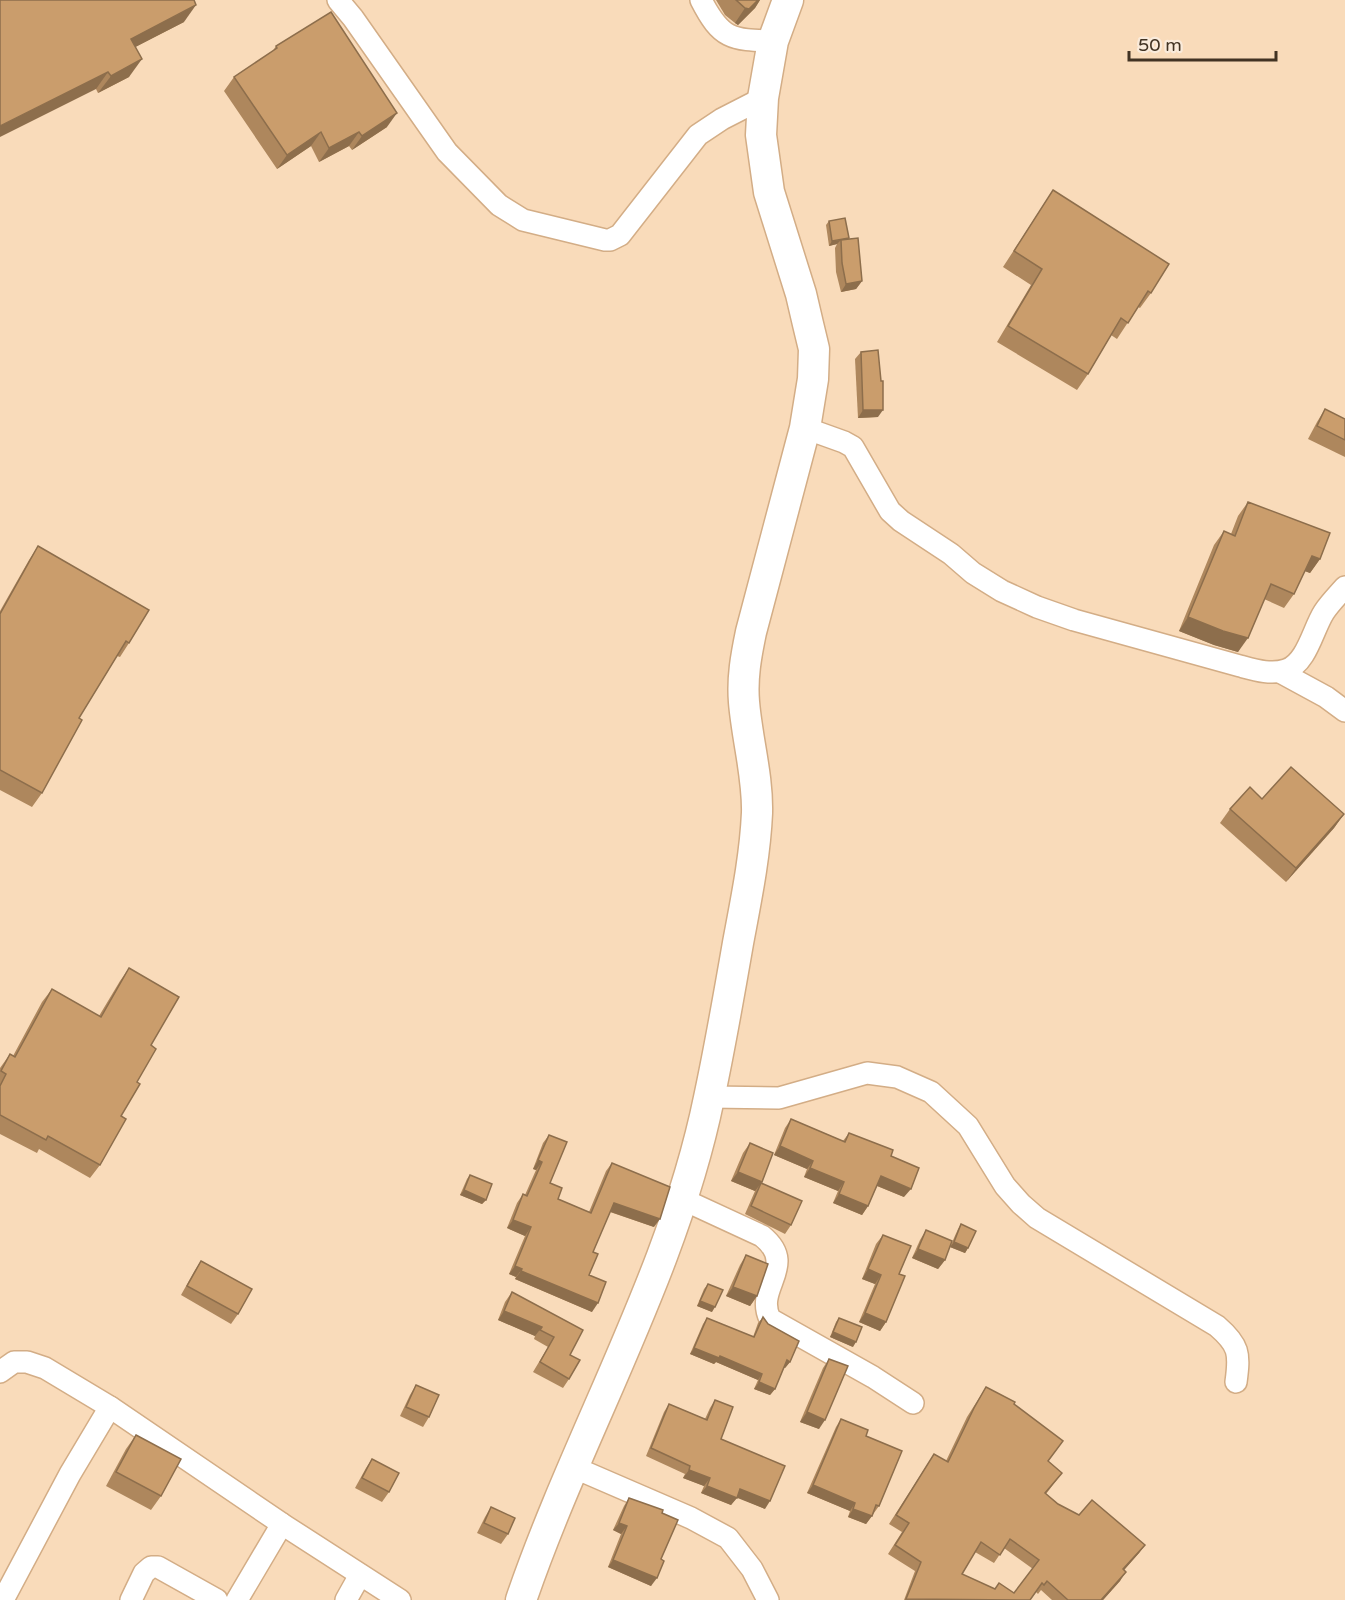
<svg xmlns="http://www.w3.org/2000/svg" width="1345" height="1600" font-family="'Varela Round',sans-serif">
  <rect width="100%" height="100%" fill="#f9dbba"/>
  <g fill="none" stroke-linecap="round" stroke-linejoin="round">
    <defs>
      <g id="street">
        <polyline points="338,0 353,18 447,152 499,205 523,220 605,240 610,240 620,235 698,135 722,119 763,98"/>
        <path d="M701,0C721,39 731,40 773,41"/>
        <path d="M805,428L844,442L853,447L890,511L901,521L951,554L973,573L1002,591L1037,607L1074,620L1240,666C1255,670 1271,675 1286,670C1307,663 1313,629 1324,612C1330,603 1338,595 1345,587"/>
        <polyline points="1280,672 1326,697 1345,711"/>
        <path d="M710,1097L779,1098L867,1073L897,1077L931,1092L968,1126L1005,1186L1021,1204L1037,1218L1217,1326C1239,1345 1240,1353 1236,1382"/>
        <path d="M682,1199L762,1236C799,1266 754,1287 770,1319L873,1377L913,1403"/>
        <polyline points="0,1372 14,1362 27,1362 45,1368 110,1407 282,1524 400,1600"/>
        <polyline points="573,1467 691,1518 728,1538 752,1569 768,1600"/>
        <polyline points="3,1600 70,1474 110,1407"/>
        <polyline points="131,1600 144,1573 151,1567 158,1567 217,1600"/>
        <polyline points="237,1600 282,1524"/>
        <polyline points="346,1600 360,1575"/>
      </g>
      <path id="secondary" d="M521,1600C579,1431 673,1274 709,1098C720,1047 729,995 738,943C746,900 755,857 757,813C758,776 747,739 744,702C742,678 746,656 751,632L805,428L813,379L814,349L808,324L801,294L769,192L761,135L763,98L773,41L788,0"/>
    </defs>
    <use href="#street" stroke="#d3ad86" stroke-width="24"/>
    <use href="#secondary" stroke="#d3ad86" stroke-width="33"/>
    <use href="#street" stroke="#fff" stroke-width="21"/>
    <use href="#secondary" stroke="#fff" stroke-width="30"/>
  </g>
  <g fill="#ae875d" fill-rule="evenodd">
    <polygon points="0,0 184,22 135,47 129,77 98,93 96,89"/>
    <polygon points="716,0 760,0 755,8 738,25 735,23 725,15"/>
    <polygon points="276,46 387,127 352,150 349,146 319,162 311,146 277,169 224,91 234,77 272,52"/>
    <polygon points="1053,190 1151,293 1140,308 1138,307 1117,339 1111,335 1088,374 1077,390 997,342 1031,285 1003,267"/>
    <polygon points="829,221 849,238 862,281 856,289 841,292 836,272 835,248 837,244 829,246 826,225"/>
    <polygon points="861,352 878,417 858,418 855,359"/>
    <polygon points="1325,409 1345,419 1345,457 1308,439 1317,422"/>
    <polygon points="1248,502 1320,559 1310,573 1305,571 1294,594 1284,608 1264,599 1238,652 1214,645 1179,631 1214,545 1224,531 1231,534 1238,516"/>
    <polygon points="38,546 129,643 120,657 117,656 79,718 42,793 32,807 0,790 0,611 29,560"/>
    <polygon points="1230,809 1344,814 1334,828 1286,882 1220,823"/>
    <polygon points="129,968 151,1045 137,1082 121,1116 100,1165 90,1178 39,1149 37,1153 0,1134 0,1068 10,1054 13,1056 42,1002 52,989 99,1016 120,981"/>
    <polygon points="791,1119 843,1141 849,1133 891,1156 904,1197 877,1186 868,1206 862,1215 833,1203 838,1191 804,1177 807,1169 774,1155 785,1128"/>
    <polygon points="549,1135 550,1183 558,1199 589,1212 606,1171 612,1163 654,1227 610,1212 593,1252 589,1275 592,1312 515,1279 516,1277 509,1274 525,1236 507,1228 517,1203 523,1194 525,1195 536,1170 533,1169 543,1143"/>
    <polygon points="750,1143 762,1182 761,1183 791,1225 785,1234 745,1214 755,1191 731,1181 743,1153"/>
    <polygon points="470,1175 486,1200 482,1204 460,1195 467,1179"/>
    <polygon points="961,1224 968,1248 965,1253 950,1247 958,1229"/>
    <polygon points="926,1230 945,1260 938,1269 912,1258 920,1240"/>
    <polygon points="883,1235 899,1274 886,1322 880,1331 859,1322 875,1284 862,1279 876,1244"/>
    <polygon points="746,1255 757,1296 750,1306 726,1296 740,1265"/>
    <polygon points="201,1261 238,1314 231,1324 181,1295 195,1270"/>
    <polygon points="708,1284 712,1312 697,1306 704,1289"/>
    <polygon points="512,1292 570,1355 569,1379 563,1388 533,1372 548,1347 534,1339 535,1336 498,1320 505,1302"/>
    <polygon points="763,1317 790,1362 785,1368 784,1367 775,1389 770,1395 754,1389 758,1380 716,1362 714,1364 690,1354 703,1324 707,1318 753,1337 758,1323"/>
    <polygon points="839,1318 853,1347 830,1337 836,1322"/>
    <polygon points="829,1359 819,1429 800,1422 823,1368"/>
    <polygon points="416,1385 429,1417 423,1427 400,1416 410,1395"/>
    <path d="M986,1387L1014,1404L1048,1461L1062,1473L1046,1494L1058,1504L1079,1515L1145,1545L1139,1553L1124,1570L1120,1581L1103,1600H1052L1041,1590L1038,1594L1036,1592L1030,1600H904L915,1571L888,1554L902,1532L889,1524L934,1454L946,1461L967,1417ZM1004,1548L1033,1569L1014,1593L995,1589L962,1574L975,1552L994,1563Z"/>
    <polygon points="715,1400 721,1439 765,1509 737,1497 731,1505 701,1493 704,1486 683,1478 685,1474 646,1456 664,1412 669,1404 705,1419 710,1408"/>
    <polygon points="841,1419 866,1436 879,1506 866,1524 848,1517 850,1511 807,1493 836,1427"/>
    <polygon points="136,1435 161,1496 151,1510 106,1486 126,1449"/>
    <polygon points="372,1459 389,1492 382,1502 355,1488 366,1468"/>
    <polygon points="629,1498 662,1513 661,1559 651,1586 608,1567 621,1534 613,1530 624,1506"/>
    <polygon points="491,1507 508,1534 501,1544 477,1533 485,1517"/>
  </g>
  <g fill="#8d6e4c">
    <polygon points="758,0 760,0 755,8 738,25 735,23 745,8"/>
    <polygon points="196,5 184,22 118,56 131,39"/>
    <polygon points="142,59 129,77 98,93 111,76"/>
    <polygon points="108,72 96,89 0,137 0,126"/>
    <polygon points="397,113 387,127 352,150 362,136"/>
    <polygon points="321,132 311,146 277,169 287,155"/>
    <polygon points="359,132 349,146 319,162 329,148"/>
    <polygon points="841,240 837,244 829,246 832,241"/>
    <polygon points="862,281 856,289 841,292 846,284"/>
    <polygon points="863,410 883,410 878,417 858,418"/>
    <polygon points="1312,556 1320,559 1310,573 1302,570"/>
    <polygon points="1188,617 1248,638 1238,652 1214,645 1179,631"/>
    <polygon points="1344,814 1334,828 1286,882 1296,868"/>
    <polygon points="780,1146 813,1161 807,1169 774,1155"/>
    <polygon points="538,1160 542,1162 536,1170 533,1169"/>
    <polygon points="810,1168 844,1182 838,1191 804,1177"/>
    <polygon points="738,1172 762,1182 755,1191 731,1181"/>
    <polygon points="881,1176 911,1189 904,1197 875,1185"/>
    <polygon points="464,1190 486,1200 482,1204 460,1195"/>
    <polygon points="839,1194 868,1206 862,1215 833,1203"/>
    <polygon points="614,1203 660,1219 654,1227 608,1211"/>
    <polygon points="513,1220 531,1227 525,1236 507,1228"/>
    <polygon points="954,1242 968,1248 965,1253 950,1247"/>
    <polygon points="918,1249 945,1260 938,1269 912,1258"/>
    <polygon points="515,1266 522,1269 516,1277 509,1274"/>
    <polygon points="868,1269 881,1275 875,1284 862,1279"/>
    <polygon points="521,1271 598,1303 592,1312 515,1279"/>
    <polygon points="733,1287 757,1296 750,1306 726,1296"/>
    <polygon points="700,1301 715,1307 712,1312 697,1306"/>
    <polygon points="504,1311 542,1327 535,1336 498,1320"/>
    <polygon points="865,1313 886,1322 880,1331 859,1322"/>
    <polygon points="833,1332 856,1342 853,1347 830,1337"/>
    <polygon points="694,1348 720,1356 762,1374 758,1380 716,1362 714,1364 690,1354"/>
    <polygon points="787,1360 790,1362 785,1368 782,1367"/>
    <polygon points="759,1382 775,1389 770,1395 754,1389"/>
    <polygon points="807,1412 825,1420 819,1429 800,1422"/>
    <polygon points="689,1470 710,1478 704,1486 683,1478"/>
    <polygon points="813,1485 855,1503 850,1511 807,1493"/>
    <polygon points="707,1486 737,1498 731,1505 701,1493"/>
    <polygon points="740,1489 770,1501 765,1509 735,1497"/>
    <polygon points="853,1509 872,1516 866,1524 848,1517"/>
    <polygon points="619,1523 627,1526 621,1534 613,1530"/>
    <polygon points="1145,1545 1139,1553 1117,1578 1123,1569"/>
    <polygon points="613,1560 657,1578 651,1586 608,1567"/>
    <polygon points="1126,1572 1120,1581 1103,1600 1101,1600"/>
  </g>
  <g fill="#ca9d6c" stroke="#8d6e4c" stroke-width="1.5" fill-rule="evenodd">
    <polygon points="0,0 194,0 196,5 131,39 142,59 111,76 108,72 0,126"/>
    <polygon points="736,0 758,0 749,9 745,8"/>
    <polygon points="331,12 397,113 362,136 359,132 329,148 321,132 287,155 234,77 277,48 276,46"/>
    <polygon points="1053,190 1169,264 1151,293 1148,291 1128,323 1121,318 1088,374 1008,326 1042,269 1014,251"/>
    <polygon points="845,218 849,238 832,241 829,221"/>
    <polygon points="858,238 862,281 846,284 842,263 841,240"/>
    <polygon points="878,350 881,381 883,381 883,410 863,410 861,352"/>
    <polygon points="1325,409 1345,419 1345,440 1317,426"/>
    <polygon points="1248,502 1330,533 1320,559 1312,556 1294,594 1271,584 1248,638 1223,631 1188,617 1224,531 1235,536"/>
    <polygon points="38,546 149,610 129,643 126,641 79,718 82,720 42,793 0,770 0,614"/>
    <polygon points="1291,767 1344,814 1296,868 1230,809 1250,787 1262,799"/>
    <polygon points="129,968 179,997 151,1045 156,1049 137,1082 140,1084 121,1116 126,1119 100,1165 48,1136 46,1140 0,1115 0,1086 6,1074 1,1071 10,1054 15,1057 52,989 101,1017"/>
    <polygon points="791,1119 845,1142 849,1133 893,1150 891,1156 919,1168 911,1189 881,1176 868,1206 839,1194 844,1182 810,1168 813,1161 780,1146"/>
    <polygon points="549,1135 567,1142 550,1183 562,1188 558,1199 591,1213 612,1163 670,1187 660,1219 614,1203 593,1252 598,1254 589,1275 606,1282 598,1303 521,1271 522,1269 515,1266 531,1227 513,1220 523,1194 527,1196 542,1162 538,1160"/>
    <polygon points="750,1143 773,1153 762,1182 738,1172"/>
    <polygon points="470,1175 492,1184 486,1200 464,1190"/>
    <polygon points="761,1183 802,1201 791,1225 751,1206"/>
    <polygon points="961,1224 976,1231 968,1248 954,1242"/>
    <polygon points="926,1230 952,1241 945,1260 918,1249"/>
    <polygon points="883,1235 911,1246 899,1274 905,1276 886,1322 865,1313 881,1275 868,1269"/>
    <polygon points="746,1255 768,1264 757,1296 733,1287"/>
    <polygon points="201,1261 252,1289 238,1314 187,1286"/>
    <polygon points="708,1284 723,1290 715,1307 700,1301"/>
    <polygon points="512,1292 583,1330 570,1355 580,1360 569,1379 540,1362 554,1337 540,1330 542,1327 504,1311"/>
    <polygon points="763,1317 768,1324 799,1341 790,1362 787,1360 775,1389 759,1382 762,1374 720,1356 719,1358 694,1348 707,1318 754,1337"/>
    <polygon points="839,1318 862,1327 856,1342 833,1332"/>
    <polygon points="829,1359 848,1366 825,1420 807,1412"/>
    <polygon points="416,1385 439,1395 429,1417 406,1407"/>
    <path d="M986,1387L1015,1402L1014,1404L1063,1441L1048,1461L1062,1473L1045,1493L1058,1504L1079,1515L1092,1500L1145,1545L1123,1569L1126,1572L1101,1600H1068L1047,1581L1044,1585L1042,1583L1030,1600L906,1599L921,1562L895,1545L909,1523L896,1515L934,1454L948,1462L974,1408ZM1010,1539L1039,1560L1014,1593L999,1583L995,1589L962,1574L981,1542L1000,1555Z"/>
    <polygon points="715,1400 733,1407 721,1439 785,1466 770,1501 740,1489 737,1498 707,1486 710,1478 689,1470 690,1466 651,1448 669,1404 707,1420"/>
    <polygon points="841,1419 868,1430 866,1436 902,1451 879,1506 876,1505 872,1516 853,1509 855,1503 813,1485"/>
    <polygon points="136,1435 181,1459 161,1496 116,1472"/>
    <polygon points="372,1459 399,1473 389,1492 362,1478"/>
    <polygon points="629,1498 663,1510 662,1513 678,1520 661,1559 664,1561 657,1578 613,1560 627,1526 619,1523"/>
    <polygon points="491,1507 515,1518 508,1534 484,1523"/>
  </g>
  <path d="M1129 51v9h147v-9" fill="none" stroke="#423323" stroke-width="3"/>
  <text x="1138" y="51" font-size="18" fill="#423323" stroke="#faebdb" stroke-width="4.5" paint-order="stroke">50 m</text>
</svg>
